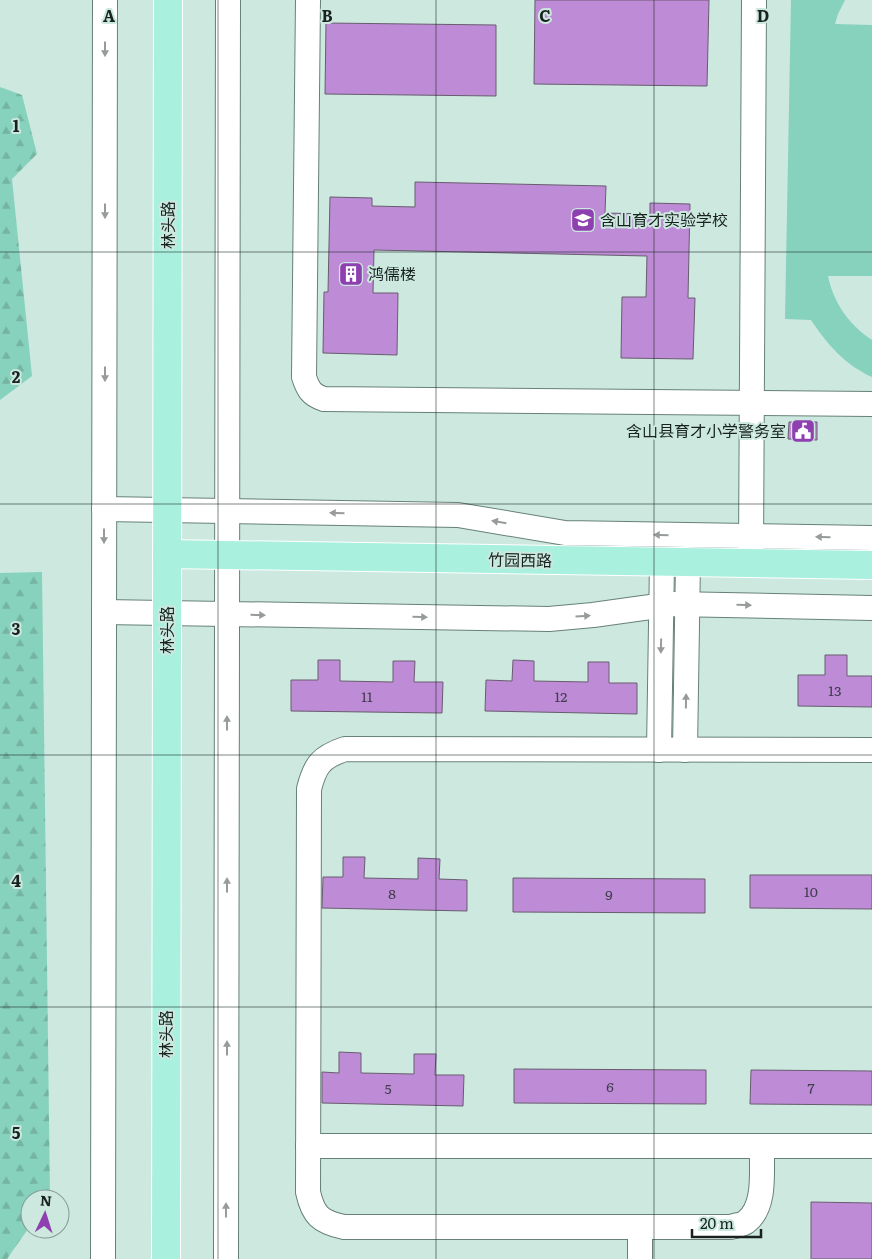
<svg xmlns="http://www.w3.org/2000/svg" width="872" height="1259" font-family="Literata,'Noto Sans SC',serif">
  <defs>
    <pattern id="forest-firs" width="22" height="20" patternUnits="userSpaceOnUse" patternTransform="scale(1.25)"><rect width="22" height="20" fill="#87d2bc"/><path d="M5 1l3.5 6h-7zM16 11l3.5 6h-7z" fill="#74b4a1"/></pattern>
  </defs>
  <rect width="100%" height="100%" fill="#cce8df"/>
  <g fill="url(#forest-firs)">
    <polygon points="0,87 22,95 37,154 12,179 32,376 0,400"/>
    <polygon points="42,572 50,1197 48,1199 30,1199 30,1226 7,1259 0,1259 0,573"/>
  </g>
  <path fill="#87d2bc" d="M791,0H845L838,14L835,24L872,25V276H828C833,302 849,325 872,340V377C845,365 827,344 811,320L785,319Z"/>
  <g fill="#be8cd6" stroke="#685c6e">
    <polygon points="535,0 709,0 707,86 534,84"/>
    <polygon points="326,23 496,25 496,96 325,94"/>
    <polygon points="415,182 606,186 605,213 650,214 650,203 690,204 688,298 695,298 693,359 621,358 622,297 646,297 647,256 374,250 373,293 398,293 397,355 323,353 324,292 328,292 330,197 372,198 372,206 415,207"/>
    <polygon points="789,422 817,422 817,440 788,439"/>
    <polygon points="825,655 847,655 847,676 872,676 872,707 798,706 798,675 825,675"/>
    <polygon points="318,660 340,660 340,681 393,682 393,661 415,661 414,682 443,682 442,713 291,711 291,680 318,680"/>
    <polygon points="513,660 534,661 534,681 588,682 588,662 609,662 609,683 637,683 637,714 485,711 486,680 512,681"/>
    <polygon points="343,857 365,857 364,878 418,879 418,858 440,859 439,879 467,880 467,911 322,908 323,877 343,877"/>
    <polygon points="750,875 872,875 872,909 750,908"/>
    <polygon points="513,878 705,879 705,913 513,912"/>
    <polygon points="339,1052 361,1053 361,1073 414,1074 414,1054 436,1054 435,1075 464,1075 463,1106 322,1103 322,1072 339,1073"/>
    <polygon points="514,1069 706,1070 706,1104 514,1103"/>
    <polygon points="751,1070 872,1071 872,1105 750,1104"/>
    <polygon points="811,1202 872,1203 872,1259 811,1259"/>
  </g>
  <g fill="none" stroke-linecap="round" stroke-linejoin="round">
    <defs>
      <g id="minor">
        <path d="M308,0L304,377C308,389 311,395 324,399L872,404"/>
        <polyline points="104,509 458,515 565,533 872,538"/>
        <polyline points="751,551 754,0"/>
        <polyline points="104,612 549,619 593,615 672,604 872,608"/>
        <polyline points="659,750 662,562"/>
        <polyline points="685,750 688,562"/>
        <polyline points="308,1146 872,1146"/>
        <path d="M762,1146C761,1169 767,1206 746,1222C742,1225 736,1225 731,1227H344C320,1222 313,1215 308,1192L309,789C315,765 321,757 345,749L872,750"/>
        <polyline points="640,1227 640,1259"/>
        <polyline points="103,1259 105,0"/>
        <polyline points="226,1259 228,0"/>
      </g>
      <g id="major">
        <polyline points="167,554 872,565"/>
        <polyline points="166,1259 168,0"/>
      </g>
    </defs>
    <use href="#minor" stroke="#678178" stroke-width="26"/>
    <use href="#major" stroke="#fff" stroke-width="30"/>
    <use href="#minor" stroke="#fff" stroke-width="24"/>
    <use href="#major" stroke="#a9f0de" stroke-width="28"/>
  </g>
  <defs><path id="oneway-solid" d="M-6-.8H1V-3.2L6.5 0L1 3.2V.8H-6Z" transform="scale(1.25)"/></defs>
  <g fill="#979c9b">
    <use href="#oneway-solid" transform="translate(105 49) rotate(90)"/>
    <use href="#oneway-solid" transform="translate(105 211) rotate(90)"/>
    <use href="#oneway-solid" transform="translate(105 374) rotate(90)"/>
    <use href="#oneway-solid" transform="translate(337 513) rotate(-179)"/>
    <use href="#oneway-solid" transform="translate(499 522) rotate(-170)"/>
    <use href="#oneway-solid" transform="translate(661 535) rotate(-179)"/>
    <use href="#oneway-solid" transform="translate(104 536) rotate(90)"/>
    <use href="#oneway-solid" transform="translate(823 537) rotate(-179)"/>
    <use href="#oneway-solid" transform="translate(744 605) rotate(1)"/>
    <use href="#oneway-solid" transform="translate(258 615) rotate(1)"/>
    <use href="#oneway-solid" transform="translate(583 616) rotate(-4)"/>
    <use href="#oneway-solid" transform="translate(420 617) rotate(1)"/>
    <use href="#oneway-solid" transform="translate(661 646) rotate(91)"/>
    <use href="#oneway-solid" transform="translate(686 701) rotate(-89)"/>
    <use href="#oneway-solid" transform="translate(227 723) rotate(-90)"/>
    <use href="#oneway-solid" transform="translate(227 885) rotate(-90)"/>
    <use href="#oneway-solid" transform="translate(227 1048) rotate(-90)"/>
    <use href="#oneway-solid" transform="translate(226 1210) rotate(-90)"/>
  </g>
  <path fill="none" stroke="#182320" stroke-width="1" stroke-opacity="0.55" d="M218,0V1259M436,0V1259M654,0V1259M0,252H872M0,504H872M0,755H872M0,1007H872"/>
  <defs>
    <symbol id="school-square" viewBox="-11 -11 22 22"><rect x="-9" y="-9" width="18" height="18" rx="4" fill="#8f40b0" stroke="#cce8df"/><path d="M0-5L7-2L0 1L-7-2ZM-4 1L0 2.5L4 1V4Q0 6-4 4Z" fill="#fff"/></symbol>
    <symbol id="building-square" viewBox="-11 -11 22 22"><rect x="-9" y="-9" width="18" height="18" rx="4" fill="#8f40b0" stroke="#cce8df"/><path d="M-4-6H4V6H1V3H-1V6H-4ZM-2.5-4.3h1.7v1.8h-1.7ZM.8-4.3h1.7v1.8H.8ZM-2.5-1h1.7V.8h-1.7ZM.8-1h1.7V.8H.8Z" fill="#fff"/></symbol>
    <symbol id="civic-square" viewBox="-11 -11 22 22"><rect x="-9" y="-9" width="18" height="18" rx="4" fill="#8f40b0" stroke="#cce8df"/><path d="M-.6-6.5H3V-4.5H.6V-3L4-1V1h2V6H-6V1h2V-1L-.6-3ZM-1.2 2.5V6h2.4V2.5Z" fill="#fff"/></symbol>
  </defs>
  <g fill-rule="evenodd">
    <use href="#school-square" x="569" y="206" width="28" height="28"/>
    <use href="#building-square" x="337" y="260" width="28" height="28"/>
    <use href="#civic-square" x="789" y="417" width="28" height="28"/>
  </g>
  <g text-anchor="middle" stroke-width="4" stroke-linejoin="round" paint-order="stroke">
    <g font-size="14" fill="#423d4e">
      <text x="835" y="696">13</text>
      <text x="367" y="702">11</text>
      <text x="561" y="702">12</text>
      <text x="811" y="897">10</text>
      <text x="392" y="899">8</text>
      <text x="609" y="900">9</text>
      <text x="610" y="1092">6</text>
      <text x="811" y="1093">7</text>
      <text x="388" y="1094">5</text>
    </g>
    <g font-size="16" fill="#182320" stroke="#cce8df" text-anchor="start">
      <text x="600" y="226">含山育才实验学校</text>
      <text x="368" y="280">鸿儒楼</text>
      <text x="786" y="437" text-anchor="end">含山县育才小学警务室</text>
    </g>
    <g font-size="16" fill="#182320" stroke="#cce8df">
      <text transform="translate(168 225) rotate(-90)" y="6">林头路</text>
      <text transform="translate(520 560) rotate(1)" y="6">竹园西路</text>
      <text transform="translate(167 630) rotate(-90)" y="6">林头路</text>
      <text transform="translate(166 1034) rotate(-90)" y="6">林头路</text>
    </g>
  </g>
  <g font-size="16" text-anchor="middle" font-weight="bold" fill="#182320" stroke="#cce8df" stroke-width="4" stroke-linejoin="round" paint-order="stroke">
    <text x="109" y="22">A</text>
    <text x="327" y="22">B</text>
    <text x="545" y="22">C</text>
    <text x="763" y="22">D</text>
    <text x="16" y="132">1</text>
    <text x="16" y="383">2</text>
    <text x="16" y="635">3</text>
    <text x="16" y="887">4</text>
    <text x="16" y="1139">5</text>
  </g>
  <g transform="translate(45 1214) rotate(4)"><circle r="24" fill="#cce8df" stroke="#849993"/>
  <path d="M0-4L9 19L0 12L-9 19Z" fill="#8f40b0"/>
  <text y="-8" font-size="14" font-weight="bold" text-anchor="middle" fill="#182320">N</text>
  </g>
  <path d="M692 1229v8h69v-8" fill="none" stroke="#182320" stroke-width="2.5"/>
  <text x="700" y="1229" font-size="15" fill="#182320" stroke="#cce8df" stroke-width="4" paint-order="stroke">20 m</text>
</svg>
